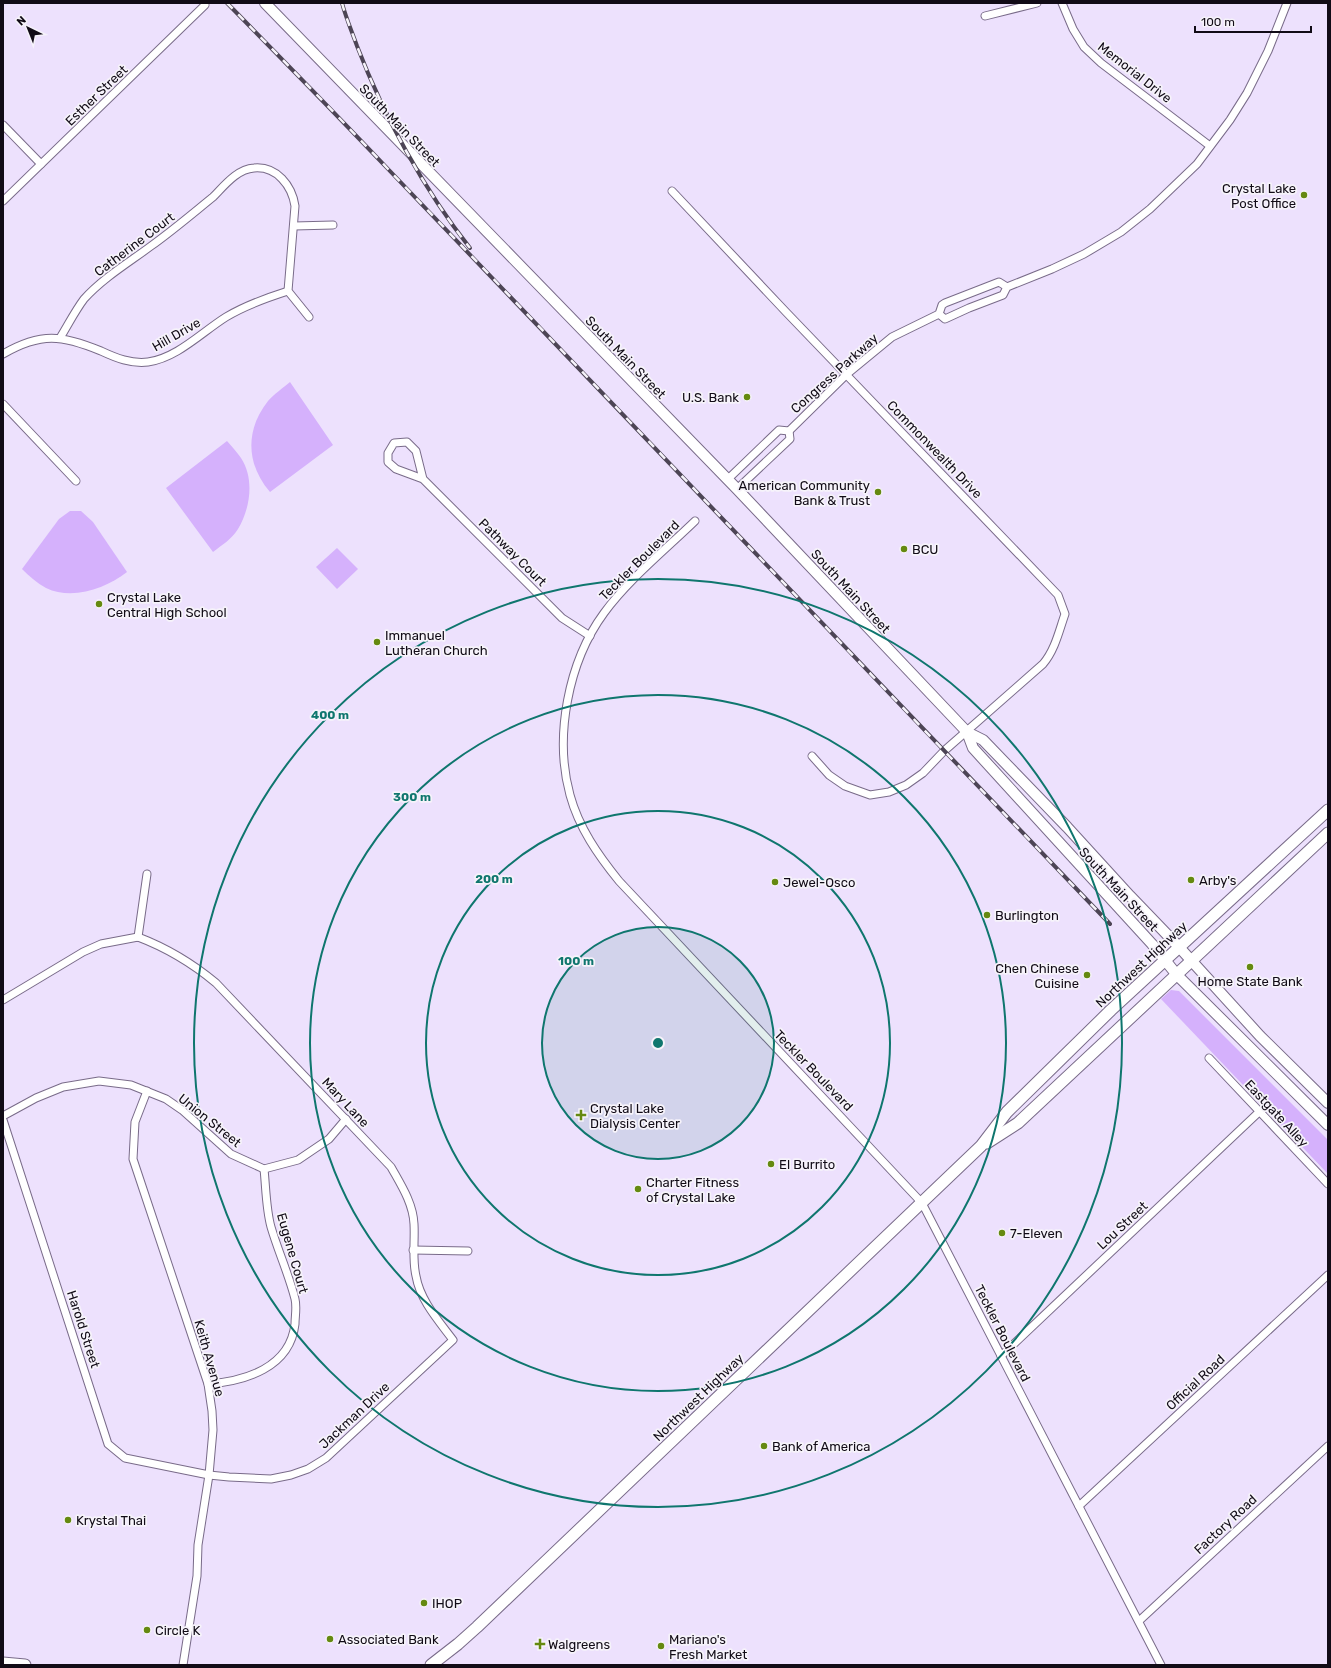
<svg xmlns="http://www.w3.org/2000/svg" width="1331" height="1668" font-family="Rubik,sans-serif">
  <rect width="100%" height="100%" fill="#ede1fd"/>
  <g fill="#d5b1fc">
    <path d="M290,382L333,445L270,492C246,464 245,430 268,401C274,394 283,388 290,382Z"/>
    <path d="M227,441C232,447 237,452 241,458C255,479 250,509 238,529C232,539 222,545 213,552L166,488Z"/>
    <path d="M70,511H81L93,522L127,572C106,588 73,601 46,588C37,583 29,576 22,569L59,519Z"/>
    <polygon points="337,548 358,569 337,589 316,567"/>
    <polygon points="1171,990 1179,991 1328,1140 1328,1174 1161,999"/>
  </g>
  <g fill="none" stroke-linecap="round" stroke-linejoin="round">
    <defs>
      <g id="street">
        <polyline points="1062,3 1073,29 1084,47 1101,63 1210,146"/>
        <polyline points="985,16 1037,3"/>
        <polyline points="3,125 41,164"/>
        <path d="M672,191L786,312L1058,595L1065,614C1059,631 1055,650 1043,664L944,751L923,773L906,785L889,792L870,795L845,786L829,775L812,756"/>
        <polyline points="3,201 205,5"/>
        <polyline points="294,226 333,225"/>
        <polyline points="939,314 945,319 969,308 1003,295 1007,287 1052,269 1084,254 1121,232 1150,209 1197,164 1230,120 1247,93 1268,51 1287,3"/>
        <path d="M60,338C68,325 75,311 84,299C103,278 128,263 151,246C172,231 192,214 213,197C224,186 237,169 254,168C277,166 292,186 295,206L288,291L309,317"/>
        <path d="M3,354C41,332 62,335 101,351C116,358 131,364 148,362C177,358 202,332 226,317C246,305 266,298 288,291"/>
        <polyline points="3,404 76,481"/>
        <polyline points="423,479 396,469 388,462 388,453 394,443 407,442 416,451 423,479 562,618 590,636"/>
        <polyline points="727,480 779,430 789,431 847,374 892,337 939,314 942,305 945,303 999,282 1007,287"/>
        <polyline points="737,489 790,439 789,431"/>
        <path d="M695,521C665,550 628,580 604,613C568,662 554,737 570,795C579,828 598,855 619,881L922,1203L1161,1665"/>
        <polyline points="138,937 147,874"/>
        <polyline points="3,1000 83,952 101,944 138,937"/>
        <polyline points="1209,1058 1328,1184"/>
        <polyline points="147,1091 135,1122 133,1159 208,1384 212,1411 213,1430 209,1475 198,1545 197,1576 183,1665"/>
        <polyline points="3,1116 36,1098 63,1087 99,1081 131,1085 166,1099 182,1110 231,1154 264,1169 298,1160 329,1139 346,1119"/>
        <path d="M3,1120L108,1444L125,1458L209,1475L229,1477L271,1479L291,1475L308,1469L326,1458L453,1340C438,1320 420,1300 416,1276C412,1259 415,1241 414,1224C413,1203 401,1185 391,1167L216,983C192,963 167,948 138,937"/>
        <polyline points="413,1250 468,1251"/>
        <polyline points="1001,1356 1259,1112"/>
        <path d="M208,1384C245,1381 290,1368 295,1324C295,1316 297,1307 295,1299C289,1275 278,1251 271,1227C266,1209 266,1188 264,1169"/>
        <polyline points="1079,1506 1328,1275"/>
        <polyline points="1139,1621 1328,1446"/>
      </g>
      <g id="secondary">
        <polyline points="265,3 737,489 967,732 983,740 1067,827 1130,896 1179,947 1260,1036 1328,1103"/>
        <polyline points="967,732 973,748 1152,944 1177,975 1328,1125"/>
      </g>
      <g id="primary">
        <polyline points="987,1143 1018,1123 1328,833"/>
        <polyline points="3,1663 25,1665"/>
        <polyline points="431,1665 458,1644 477,1627 981,1146 1007,1112 1058,1062 1111,1010 1328,810"/>
      </g>
    </defs>
    <use href="#street" stroke="#796b89" stroke-width="9"/>
    <use href="#secondary" stroke="#796b89" stroke-width="12"/>
    <use href="#primary" stroke="#796b89" stroke-width="13"/>
    <use href="#street" stroke="#fff" stroke-width="7"/>
    <use href="#secondary" stroke="#fff" stroke-width="10"/>
    <use href="#primary" stroke="#fff" stroke-width="11"/>
    <defs>
      <g id="rail">
        <path d="M227,3C281,58 335,113 388,169C629,420 869,673 1110,924"/>
        <path d="M342,3C346,18 352,32 357,46C384,116 424,190 470,248"/>
      </g>
    </defs>
    <use href="#rail" stroke="#4d4555" stroke-width="4"/>
    <use href="#rail" stroke="#f6f3fa" stroke-width="2.5" stroke-dasharray="8" stroke-linecap="butt"/>
  </g>
  <circle cx="658" cy="1043" r="116" fill="#0f766e" fill-opacity=".12"/>
  <g fill="none" stroke="#0f766e" stroke-width="2">
    <circle cx="658" cy="1043" r="116"/>
    <circle cx="658" cy="1043" r="232"/>
    <circle cx="658" cy="1043" r="348"/>
    <circle cx="658" cy="1043" r="464"/>
  </g>
  <g fill="#658910" stroke="#f6f3fa" stroke-width="1.5">
    <circle cx="1304" cy="195" r="4"/>
    <circle cx="747" cy="397" r="4"/>
    <circle cx="878" cy="492" r="4"/>
    <circle cx="904" cy="549" r="4"/>
    <circle cx="99" cy="604" r="4"/>
    <circle cx="377" cy="642" r="4"/>
    <circle cx="1191" cy="880" r="4"/>
    <circle cx="775" cy="882" r="4"/>
    <circle cx="987" cy="915" r="4"/>
    <circle cx="1250" cy="967" r="4"/>
    <circle cx="1087" cy="975" r="4"/>
    <path d="M579 1109h4v4h4v4h-4v4h-4v-4h-4v-4h4z"/>
    <circle cx="771" cy="1164" r="4"/>
    <circle cx="638" cy="1189" r="4"/>
    <circle cx="1002" cy="1233" r="4"/>
    <circle cx="764" cy="1446" r="4"/>
    <circle cx="68" cy="1520" r="4"/>
    <circle cx="424" cy="1603" r="4"/>
    <circle cx="147" cy="1630" r="4"/>
    <circle cx="330" cy="1639" r="4"/>
    <path d="M538 1638h4v4h4v4h-4v4h-4v-4h-4v-4h4z"/>
    <circle cx="661" cy="1646" r="4"/>
  </g>
  <g text-anchor="middle" stroke-width="3.5" stroke-linejoin="round" paint-order="stroke">
    <g font-size="13" fill="#110b16" stroke="#f6f3fa">
      <text transform="translate(1135 72) rotate(38)" y="5">Memorial Drive</text>
      <text transform="translate(96 95) rotate(-44)" y="5">Esther Street</text>
      <text transform="translate(400 125) rotate(46)" y="5">South Main Street</text>
      <text transform="translate(134 244) rotate(-37)" y="5">Catherine Court</text>
      <text transform="translate(176 334) rotate(-30)" y="5">Hill Drive</text>
      <text transform="translate(626 357) rotate(46)" y="5">South Main Street</text>
      <text transform="translate(834 373) rotate(-42)" y="5">Congress Parkway</text>
      <text transform="translate(935 449) rotate(46)" y="5">Commonwealth Drive</text>
      <text transform="translate(513 552) rotate(45)" y="5">Pathway Court</text>
      <text transform="translate(639 560) rotate(-45)" y="5">Teckler Boulevard</text>
      <text transform="translate(851 591) rotate(47)" y="5">South Main Street</text>
      <text transform="translate(1119 889) rotate(47)" y="5">South Main Street</text>
      <text transform="translate(1141 964) rotate(-43)" y="5">Northwest Highway</text>
      <text transform="translate(814 1070) rotate(46)" y="5">Teckler Boulevard</text>
      <text transform="translate(346 1102) rotate(47)" y="5">Mary Lane</text>
      <text transform="translate(1277 1113) rotate(47)" y="5">Eastgate Alley</text>
      <text transform="translate(210 1120) rotate(39)" y="5">Union Street</text>
      <text transform="translate(1122 1225) rotate(-43)" y="5">Lou Street</text>
      <text transform="translate(293 1253) rotate(74)" y="5">Eugene Court</text>
      <text transform="translate(84 1329) rotate(72)" y="5">Harold Street</text>
      <text transform="translate(1003 1333) rotate(63)" y="5">Teckler Boulevard</text>
      <text transform="translate(210 1358) rotate(74)" y="5">Keith Avenue</text>
      <text transform="translate(1195 1382) rotate(-43)" y="5">Official Road</text>
      <text transform="translate(698 1397) rotate(-44)" y="5">Northwest Highway</text>
      <text transform="translate(354 1415) rotate(-43)" y="5">Jackman Drive</text>
      <text transform="translate(1225 1524) rotate(-43)" y="5">Factory Road</text>
    </g>
    <g font-size="13" fill="#110b16" stroke="#f6f3fa" text-anchor="start">
      <text x="1296" y="193" text-anchor="end">Crystal Lake<tspan x="1296" dy="15">Post Office</tspan></text>
      <text x="739" y="402" text-anchor="end">U.S. Bank</text>
      <text x="870" y="490" text-anchor="end">American Community<tspan x="870" dy="15">Bank &amp; Trust</tspan></text>
      <text x="912" y="554">BCU</text>
      <text x="107" y="602">Crystal Lake<tspan x="107" dy="15">Central High School</tspan></text>
      <text x="385" y="640">Immanuel<tspan x="385" dy="15">Lutheran Church</tspan></text>
      <text x="1199" y="885">Arby's</text>
      <text x="783" y="887">Jewel-Osco</text>
      <text x="995" y="920">Burlington</text>
      <text x="1079" y="973" text-anchor="end">Chen Chinese<tspan x="1079" dy="15">Cuisine</tspan></text>
      <text x="1250" y="986" text-anchor="middle">Home State Bank</text>
      <text x="590" y="1113">Crystal Lake<tspan x="590" dy="15">Dialysis Center</tspan></text>
      <text x="779" y="1169">El Burrito</text>
      <text x="646" y="1187">Charter Fitness<tspan x="646" dy="15">of Crystal Lake</tspan></text>
      <text x="1010" y="1238">7-Eleven</text>
      <text x="772" y="1451">Bank of America</text>
      <text x="76" y="1525">Krystal Thai</text>
      <text x="432" y="1608">IHOP</text>
      <text x="155" y="1635">Circle K</text>
      <text x="338" y="1644">Associated Bank</text>
      <text x="669" y="1644">Mariano's<tspan x="669" dy="15">Fresh Market</tspan></text>
      <text x="548" y="1649">Walgreens</text>
    </g>
  </g>
  <circle cx="658" cy="1043" r="6" fill="#0f766e" stroke="#f6f3fa" stroke-width="2"/>
  <g font-size="12" text-anchor="middle" font-weight="bold" fill="#0f766e" stroke="#f6f3fa" stroke-width="3.5" stroke-linejoin="round" paint-order="stroke">
    <text x="330" y="719">400 m</text>
    <text x="412" y="801">300 m</text>
    <text x="494" y="883">200 m</text>
    <text x="576" y="965">100 m</text>
  </g>
  <rect width="1331" height="1668" fill="none" stroke="#110b16" stroke-width="8"/>
  <g transform="translate(28 28) rotate(317)" stroke="#f6f3fa" stroke-width="3" paint-order="stroke">
  <path d="M0-3L7 15L0 10L-7 15Z" fill="#110b16"/>
  <text y="-6" font-size="11" font-weight="bold" text-anchor="middle" fill="#110b16">N</text>
  </g>
  <path d="M1195 26v6h116v-6" fill="none" stroke="#110b16" stroke-width="2"/>
  <text x="1201" y="26" font-size="12" fill="#110b16" stroke="#f6f3fa" stroke-width="3" paint-order="stroke">100 m</text>
</svg>
